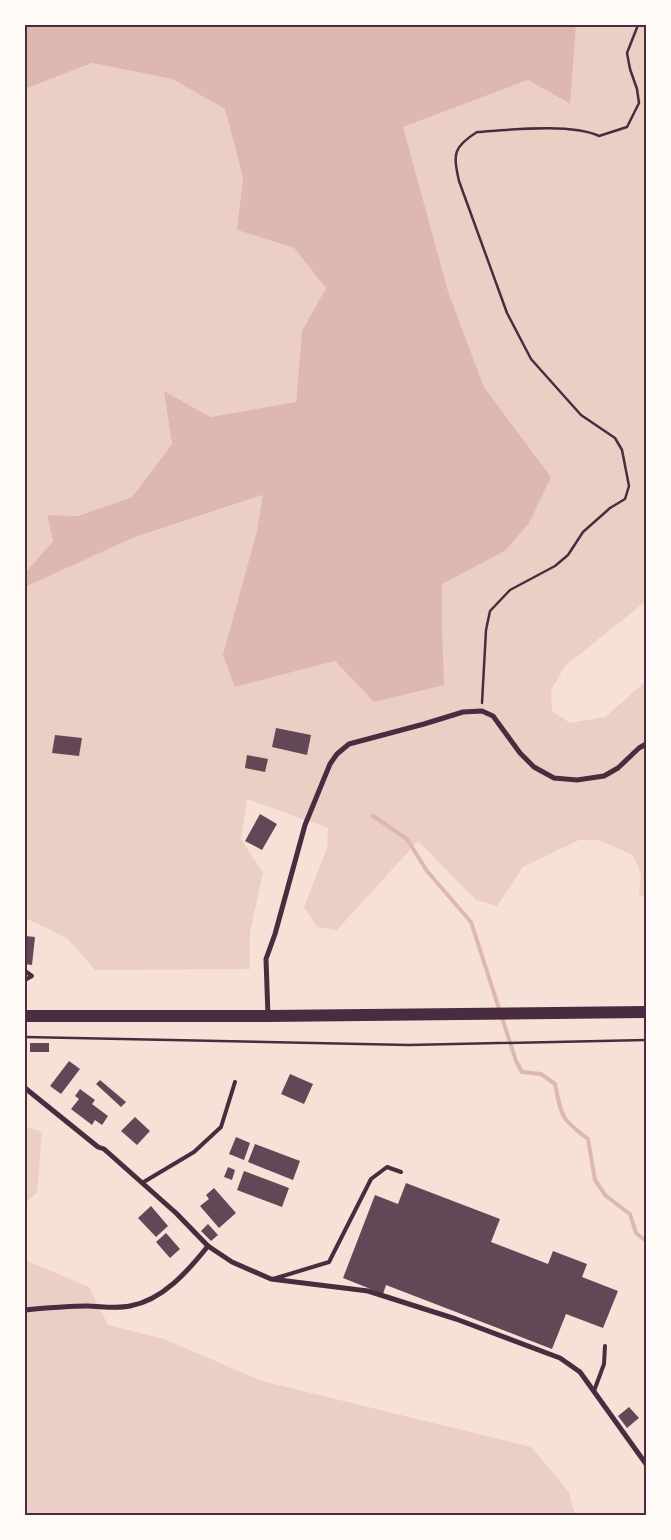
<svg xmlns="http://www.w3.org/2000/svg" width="671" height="1540" font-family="'IBM Plex Sans',sans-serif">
  <rect width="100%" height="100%" fill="#f7e1d7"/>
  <g fill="#ebcfc5">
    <polygon points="576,25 646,25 646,601 565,666 551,690 552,711 570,723 605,717 646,681 646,898 639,894 641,874 633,855 598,840 579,840 523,867 497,906 476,900 418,841 337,930 317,927 304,907 327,848 328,828 247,799 241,839 263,873 250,932 250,969 95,970 67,938 25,918 25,587 135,537 264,495 235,687 335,661 374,702 442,629 442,584 505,551 551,477 484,387 448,291 402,127 528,80 569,104"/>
    <polygon points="92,63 172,79 225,109 243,178 237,230 294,248 327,288 302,331 296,402 210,417 172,444 132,497 78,516 47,515 53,541 25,573 25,89"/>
    <polygon points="25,1126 42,1132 37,1192 25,1204"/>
    <polygon points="25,1260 89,1287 108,1325 164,1339 262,1381 531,1447 569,1492 575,1515 25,1515"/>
  </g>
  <polygon fill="#dcb8b0" points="25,25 576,25 570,104 528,80 403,127 448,291 484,387 551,477 529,523 505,551 442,584 442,629 444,685 374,702 335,661 235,687 223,655 257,531 263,495 135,537 25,587 25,573 53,541 47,515 78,516 132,497 172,444 164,391 210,417 296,402 302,331 326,288 294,248 237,230 243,178 225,109 172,79 92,63 25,89"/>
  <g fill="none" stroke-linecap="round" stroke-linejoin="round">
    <path stroke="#dcb8b0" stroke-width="4" d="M373,816L407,839L427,871L471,922L516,1061L522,1072L541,1074L555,1084C562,1117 560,1118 588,1139L595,1180L606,1196L630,1214L636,1233L646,1241"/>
  </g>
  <g fill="#644757">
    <polygon points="276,728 311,735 307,755 272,747"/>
    <polygon points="55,735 82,738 79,756 52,753"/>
    <polygon points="247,755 268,759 265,772 245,768"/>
    <polygon points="260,814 277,824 262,850 245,841"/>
    <polygon points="25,936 35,937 32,965 25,964"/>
    <rect x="30" y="1043" width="19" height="9"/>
    <polygon points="69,1061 80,1069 61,1094 50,1086"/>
    <polygon points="290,1074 313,1084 304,1104 281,1094"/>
    <polygon points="100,1080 126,1102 121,1107 96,1084"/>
    <polygon points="80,1089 95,1100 92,1104 108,1116 102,1125 95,1120 92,1125 71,1109 79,1099 75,1096"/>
    <polygon points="135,1117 150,1131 137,1145 121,1131"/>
    <polygon points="236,1137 250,1143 244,1160 229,1154"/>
    <polygon points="255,1144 300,1161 293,1180 248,1162"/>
    <polygon points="228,1167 235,1170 232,1180 224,1177"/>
    <polygon points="244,1171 289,1188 282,1207 237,1190"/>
    <polygon points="406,1183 500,1219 491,1242 548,1264 553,1251 587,1264 582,1277 618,1291 603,1328 566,1314 552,1349 386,1285 383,1294 343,1278 375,1195 398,1204"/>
    <polygon points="214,1188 236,1213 219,1228 200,1206 209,1199 206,1195"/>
    <polygon points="151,1206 168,1226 156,1237 138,1218"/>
    <polygon points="208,1224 218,1235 211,1241 201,1231"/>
    <polygon points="166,1233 180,1249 170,1258 156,1242"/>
    <polygon points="629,1407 639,1418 627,1428 618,1416"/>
  </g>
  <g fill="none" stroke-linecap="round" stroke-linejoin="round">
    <g stroke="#4a2c40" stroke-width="2.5">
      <path d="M482,703L486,630L490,611L510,590L555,566L568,555L583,532L610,508L625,499L629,486L622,450L615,438L581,415L531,359L507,313L459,181C453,154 453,147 477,132C509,130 570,123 599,136L627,127L639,103L637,89L630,69L627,53L638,25"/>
      <polyline points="25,1037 409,1045 646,1040"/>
    </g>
    <g stroke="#4a2c40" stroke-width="4">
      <polyline points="25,971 32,976 25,980"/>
      <polyline points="142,1183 194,1152 221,1127 235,1082"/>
      <polyline points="273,1279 329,1262 371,1179 387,1167 401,1172"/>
      <polyline points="594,1391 604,1364 605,1346"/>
    </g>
    <g stroke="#4a2c40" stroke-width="5">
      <polyline points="268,1016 266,959 275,934 305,825 330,764 337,754 349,744 424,724 463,712 482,711 493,716 520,753 534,767 554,778 577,780 604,776 618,768 639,748 646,744"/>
      <polyline points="25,1088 98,1147 104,1149 176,1213 208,1246 232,1262 271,1279 368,1291 456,1319 560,1358 580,1372 646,1464"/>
      <path d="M25,1310C46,1308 66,1306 87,1306C100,1306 116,1309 130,1306C163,1300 188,1271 208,1246"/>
    </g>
    <polyline stroke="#4a2c40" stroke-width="12" points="25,1016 268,1016 646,1012"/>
  </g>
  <rect width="671" height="1540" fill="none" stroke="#fffaf5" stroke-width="52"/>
  <rect x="26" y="26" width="619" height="1488" fill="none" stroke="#4a2c40" stroke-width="2"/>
</svg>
